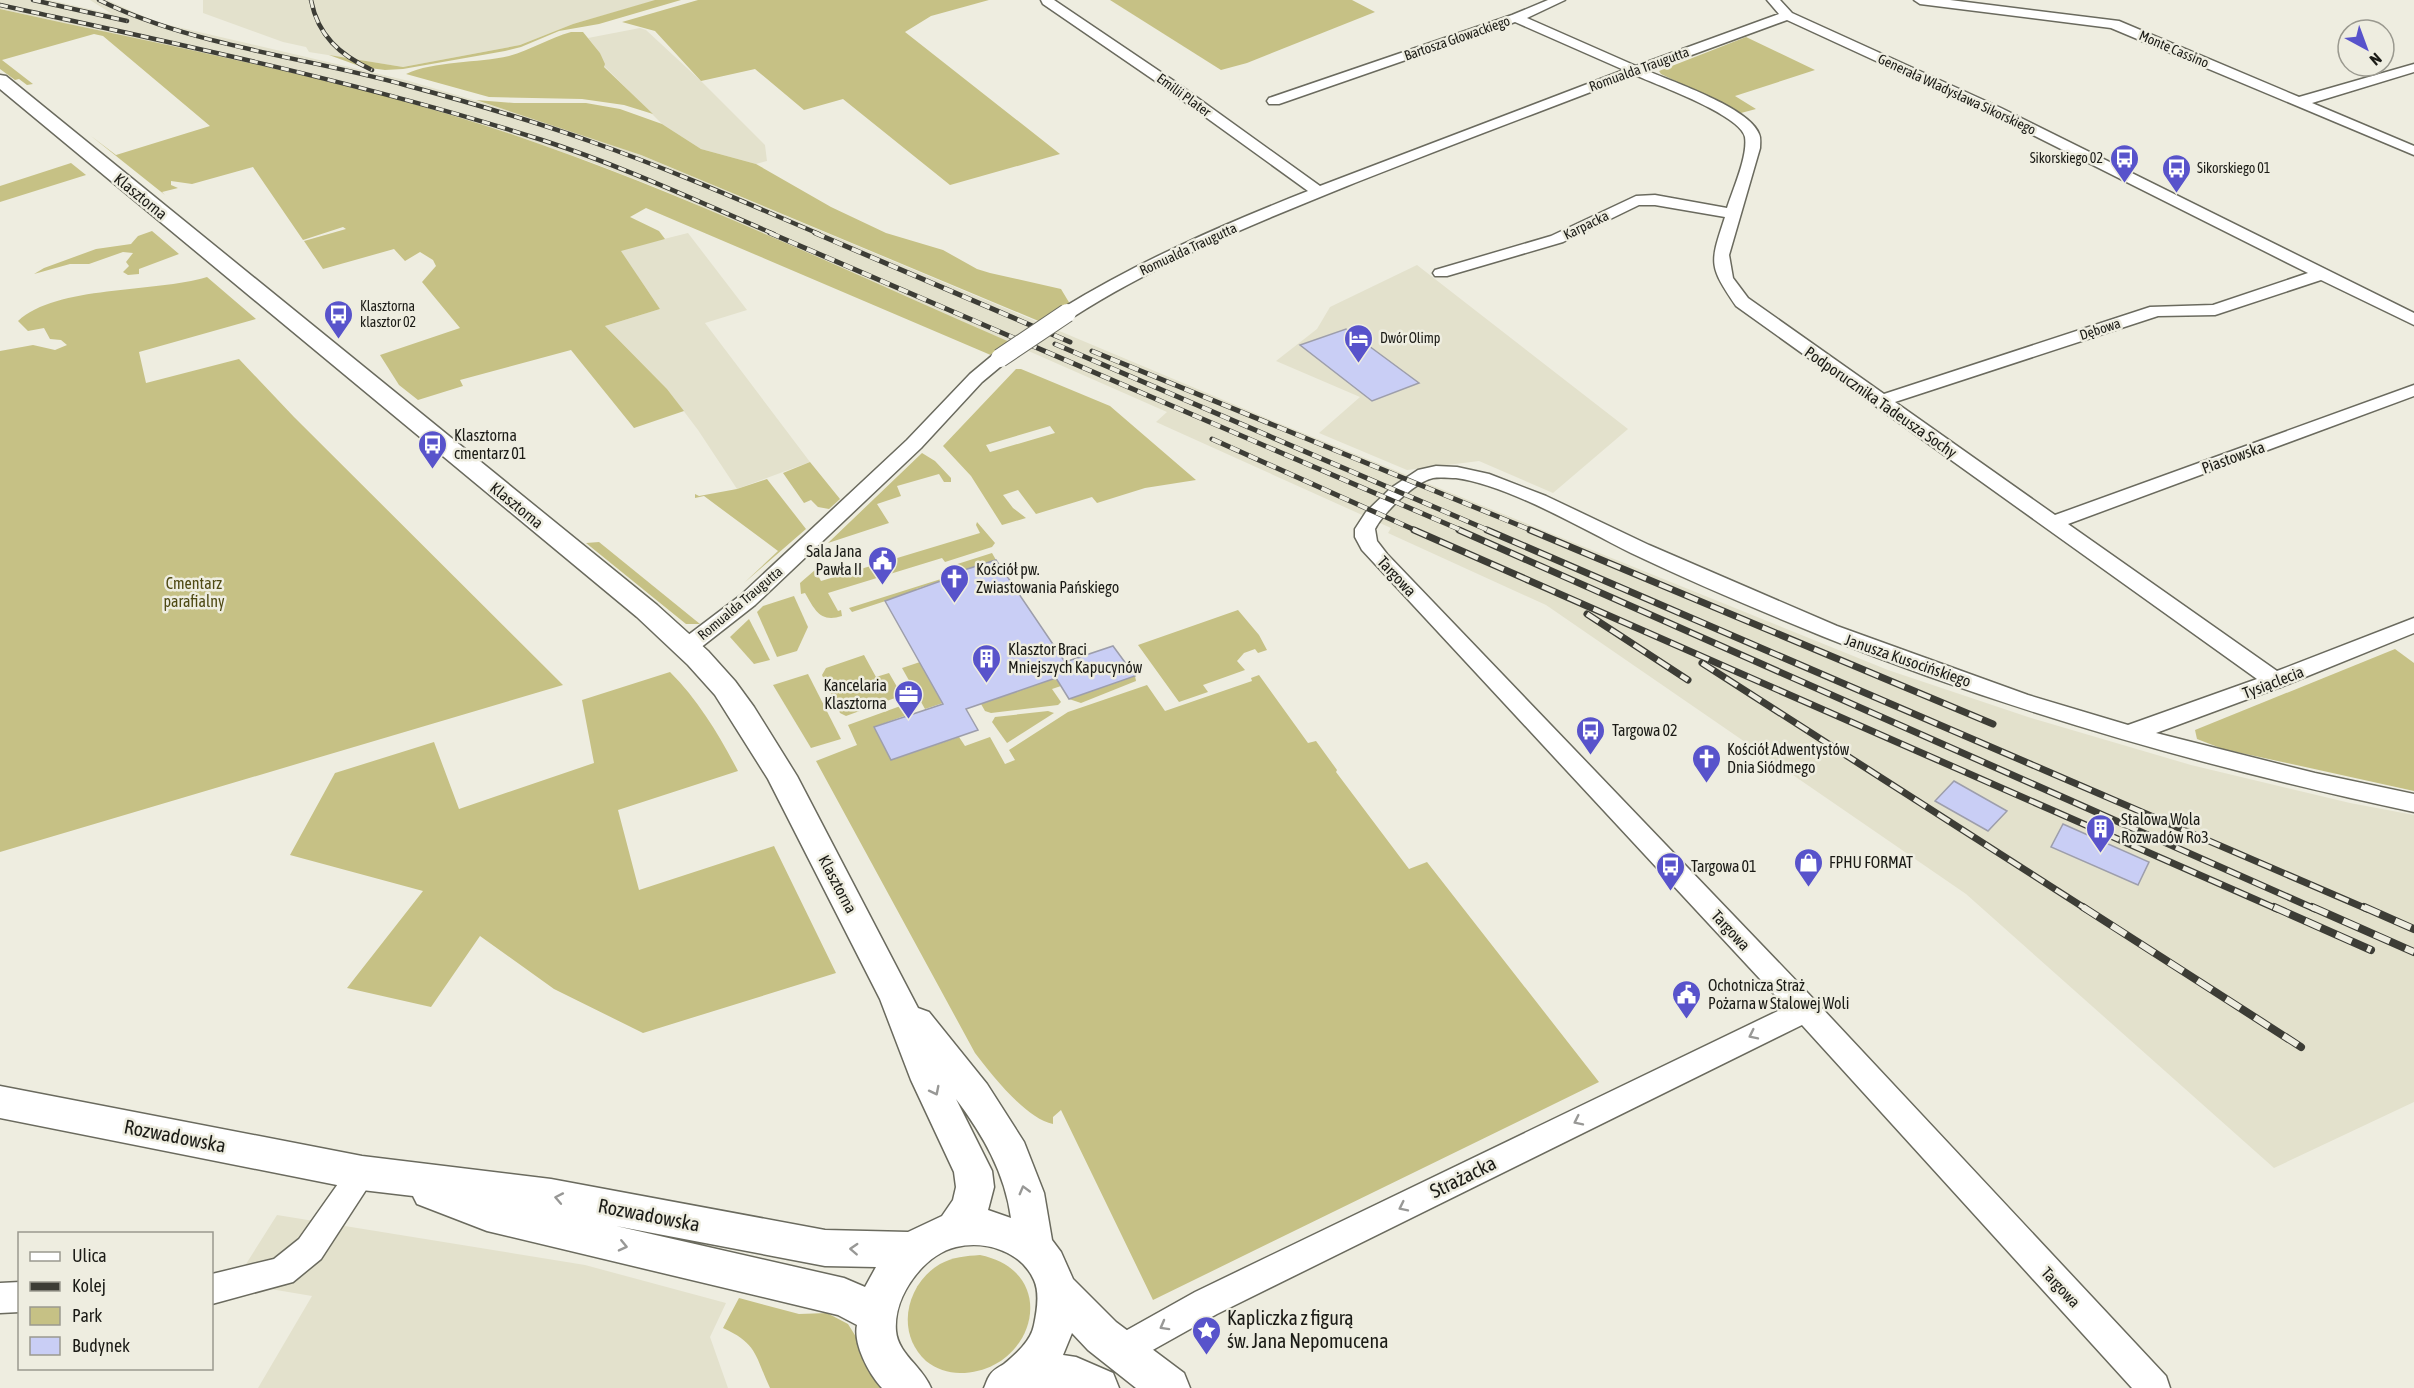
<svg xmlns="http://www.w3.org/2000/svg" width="2414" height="1388" font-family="'Asap Condensed',sans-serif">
  <rect width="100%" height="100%" fill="#eeede0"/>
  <g fill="#e3e1cc">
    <polygon points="0,0 49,0 112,14 90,0 107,0 156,22 409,81 551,123 641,155 1271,420 1888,670 2028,717 2191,765 2350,803 2414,815 2414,1102 2274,1168 1966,894 1546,605 1388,533 1391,528 1156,422 1167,412 663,190 588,161 510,134 375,94 0,9"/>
    <polygon points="203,0 657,0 573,24 520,45 403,67 309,52 306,47 283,42 203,13"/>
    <polygon points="640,28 646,30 701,81 765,145 767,161 756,164 701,149 662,124 604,66 600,53 588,38"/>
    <polygon points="688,233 747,310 705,323 810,462 737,489 698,430 667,389 605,326 660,309 620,250"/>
    <polygon points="1417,265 1628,429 1553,493 1479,461 1407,470 1319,433 1360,397 1276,361 1317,329 1330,307"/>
    <polygon points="277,1215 585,1265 726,1303 710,1337 728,1388 258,1388 312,1296 234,1283"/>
  </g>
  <g fill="#c6c185" fill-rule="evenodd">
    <polygon points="655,0 681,0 599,24 559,31 521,47 505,51 403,69 385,70 362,67 329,55 403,67 520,45 573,24"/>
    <polygon points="698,0 989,0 931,16 905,32 1060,154 950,185 843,99 804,110 755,69 701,81 655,31 622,22"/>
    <polygon points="1110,0 1352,0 1375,12 1247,63 1221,70"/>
    <path d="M0,9C171,47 345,78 511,134C682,192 846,271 1012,343L993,356L646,208L630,217L659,231L665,239L621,251L660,309L605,326L667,389L684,411L634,428L571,350L460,380L463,386L418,400L399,385L380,355L460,328L422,282L436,266L433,260L420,252L405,261L394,249L323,269L304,241L346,229L343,227L303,240L253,167L192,184L171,181V185L178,188L162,192L165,195L91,136L116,155L210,126L103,36L94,34L2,60L33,84L27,85L19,79L15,80L0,69Z"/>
    <path d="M571,32H583L600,53L605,64L604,67L653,114L624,105L582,99L489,97L406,74C433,61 479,63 509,56C531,50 549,38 571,32Z"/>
    <polygon points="1746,37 1815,70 1735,96 1756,109 1741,113 1661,74 1659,71"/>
    <polygon points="476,100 514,103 586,103 620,109 662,124 701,149 756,164 831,207 886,233 943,250 977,269 990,273 1061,289 1070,304 1041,322 641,155"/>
    <polygon points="71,163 86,175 0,202 0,186"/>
    <polygon points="152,231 179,254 139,269 139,274 128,275 123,272 129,266 126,262 133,253 123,252 89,264 70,264 34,274 44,268 96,249 131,244 138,236"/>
    <path d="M207,277L256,319L139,352L146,383L239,359L294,417L563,685L0,852V351L33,345L55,350L67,345L61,340L50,339L44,328L28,331L18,321C57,285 154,293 207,277Z"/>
    <path d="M1016,369H1021L1110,406L1196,480L1145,488L1097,503L1092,497L1036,514L1018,490L1003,495L1013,508L1026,518L1002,525L971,476L943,446ZM1050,426L1055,433L990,452L986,445Z"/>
    <polygon points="922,453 935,461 951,478 951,482 944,482 939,474 897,486 901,496 877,504 889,523 828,543"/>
    <polygon points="810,462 840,499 829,509 818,507 811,500 804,503 783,473"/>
    <polygon points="767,479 806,529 744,583 778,551 704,496 695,498 695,494 699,496 737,489"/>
    <path d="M977,522L995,543L992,547L945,562L942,558L828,593L838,611L841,610L842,616C820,623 815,610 805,593L801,594L800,583L815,570L821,581L980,533L976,525Z"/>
    <polygon points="599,542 700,624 686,624 586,543"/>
    <polygon points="992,553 996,560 948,575 949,578 916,589 916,591 852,612 849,608 941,579 940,575 950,571 948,567"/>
    <polygon points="794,596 808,627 797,651 777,657 757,612 763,606"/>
    <polygon points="1238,610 1259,635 1267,650 1258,653 1255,649 1244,653 1237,661 1245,670 1203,685 1208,692 1179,702 1138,645"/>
    <polygon points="749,619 770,660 754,664 730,637"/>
    <polygon points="2395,649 2414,663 2414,791 2223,749 2197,739 2195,730"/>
    <polygon points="864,655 876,677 889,673 900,692 895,698 846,716 840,713 822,675 826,668"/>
    <polygon points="920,662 943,703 925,709 902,668"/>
    <path d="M670,672C699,701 719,735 738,771L618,810L639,890L774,846L836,973L643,1033L554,989L480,936L431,1007L347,988L423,891L290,855L335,773L434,742L459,809L594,763L582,700Z"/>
    <polygon points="808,674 841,739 811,748 773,685"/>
    <path d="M1259,675L1308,743L1316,741L1337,770L1336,772L1409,869L1427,862L1599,1082L1153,1300L1061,1110L1053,1117V1124C1026,1119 992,1075 975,1053L816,761L857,745L848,725L906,704L912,713L874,727L891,760L959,737L965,746L990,737L1005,764L1015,760L1009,750L1068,712L1147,685L1165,711L1252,681L1251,678Z"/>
    <polygon points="1135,676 1136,681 1081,703 1069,699"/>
    <polygon points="1056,678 1061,686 1052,689 1061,702 1058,705 991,713 985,711 981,704"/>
    <polygon points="1048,711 1054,713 1007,743 992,722 995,717"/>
    <path d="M980,1255C1063,1272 1034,1373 960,1373C948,1373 936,1369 926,1361C895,1333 906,1284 940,1264C953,1257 966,1256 980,1255Z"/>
    <path d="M739,1298L799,1314L827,1313L848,1324L868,1356L880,1388H770C755,1356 758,1344 723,1328Z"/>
  </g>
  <g fill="#c9cef5" stroke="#9d9eab" stroke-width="1.5">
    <polygon points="1346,329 1419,383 1372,401 1300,345"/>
    <polygon points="996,560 1065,662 1113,646 1135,676 1069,699 1056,678 966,709 978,730 891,760 874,727 943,704 885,601 949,578 948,575"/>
    <polygon points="1954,781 2007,811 1988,831 1935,801"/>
    <polygon points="2063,824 2149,862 2138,885 2051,847"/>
  </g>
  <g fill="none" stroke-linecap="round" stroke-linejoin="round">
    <defs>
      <g id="minor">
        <path d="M1041,0H1054L1174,81L1320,186L1624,70L1515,22L1279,104H1269L1267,101L1269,98L1512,15L1548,0H1565L1527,18L1636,66L1779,14L1767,0H1780L1792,13L2001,108L2414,313V325L2321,280L2215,315L2158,316L1895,402L2055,515L2414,385V396L2068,524L2277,671L2414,618V633L2283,686L2156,733L2315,773L2414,794V812C2212,769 2014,713 1822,636C1758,610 1694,583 1631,553C1583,529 1508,485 1456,478C1449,478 1440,477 1433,478C1415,482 1383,513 1375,529L1377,541L1387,554L1805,990L2166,1376L2170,1388H2132L1802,1025L1217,1314L1133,1361L1122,1366L1111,1361L1106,1350L1111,1339L1195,1292L1786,1007L1362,550L1355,537V529L1366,512L1391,488L1418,470L1436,466L1457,467L1489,474L1546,496L1649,545L1837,626L2028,695L2128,725L2257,679L1736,306C1708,265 1710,263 1725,217L1655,205H1639L1563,242L1447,276H1435L1433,273L1435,270L1551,236L1636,196L1655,195L1727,208C1733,189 1748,156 1745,137C1741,115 1657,85 1635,75C1539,112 1443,148 1347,186C1253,224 1159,262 1073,317H1061L1059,313L1061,309C1139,261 1222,225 1308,191L1164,87L1043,4ZM1787,20L1991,114L2308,273L2213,305L2150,307L1884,394L1748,298L1733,278L1729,255L1760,148C1760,144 1761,138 1759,134C1750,108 1673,82 1648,71Z"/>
        <polygon points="1914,0 1950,0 2119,21 2299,97 2414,64 2414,72 2312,103 2414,146 2414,155 2111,28 1920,4"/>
        <polygon points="1000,353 1006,354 1009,358 1006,362 982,382 921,448 755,605 695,652 687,654 679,652 676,647 679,642 741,595 907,440 970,374 994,354"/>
        <polygon points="362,1160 372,1164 377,1173 321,1259 293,1282 212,1304 212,1274 274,1259 299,1239 352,1164"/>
        <polygon points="20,1282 20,1312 0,1313 0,1283"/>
      </g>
      <path id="tertiary" d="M0,75L6,76L657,605L708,651L735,681L754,707L797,776L918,1008L929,1012L987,1084L1024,1142L1044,1193L1052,1240L1061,1252L1073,1279L1116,1322L1184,1373L1190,1388H1136L1088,1350L1072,1333L1063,1355L1076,1357L1113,1373L1119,1388H984C986,1384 987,1379 990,1375C993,1370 999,1367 1004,1364C1016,1354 1031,1341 1034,1325C1037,1311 1040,1293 1034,1280C1021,1251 985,1240 956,1247C923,1255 893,1297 896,1331C898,1354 922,1366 931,1388H882C869,1374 853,1344 857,1325L838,1315L487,1231L417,1204L413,1196L362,1190L0,1118V1086L362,1156L551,1179L825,1230L908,1232L942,1216L953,1200L956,1187L954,1172L911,1080L880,999L768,779L715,695L688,665L637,617L0,89ZM956,1099C983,1135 1005,1173 1011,1218L988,1210L994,1187L992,1171ZM616,1226L825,1266L876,1267L865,1287L844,1278Z"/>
    </defs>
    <use href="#minor" stroke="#6a6a5e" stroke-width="3"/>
    <use href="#tertiary" stroke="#6a6a5e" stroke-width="3"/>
    <use href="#minor" fill="#fff" fill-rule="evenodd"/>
    <use href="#tertiary" fill="#fff" fill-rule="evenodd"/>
    <defs>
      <g id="rail-far3">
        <polyline points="33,0 127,21"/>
        <path d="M99,0C192,46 305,57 405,85C468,102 530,120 592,142C669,169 744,202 819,234"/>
        <path d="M311,0C318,36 340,55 372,70"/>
        <path d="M0,5C182,45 365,83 542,140C622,166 697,201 774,234"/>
      </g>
      <g id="rail-far2">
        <polyline points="770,233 1463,531"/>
        <polyline points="815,233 1070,342"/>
        <polyline points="1055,344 1490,531"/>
        <polyline points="1092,351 1533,531"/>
        <polyline points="1212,439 1417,531"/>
      </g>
      <g id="rail-far1">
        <polyline points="1414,530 2277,909"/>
        <polyline points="1459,530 2315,909"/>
        <polyline points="1487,530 2367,909"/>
        <polyline points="1530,530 1993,724"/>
        <polyline points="1587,614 1688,680"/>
        <polyline points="1702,663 2086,909"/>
      </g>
      <g id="rail">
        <polyline points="2083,907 2301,1047"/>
        <polyline points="2274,907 2371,950"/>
        <polyline points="2312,907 2414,952"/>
        <polyline points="2364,907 2414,929"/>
      </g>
    </defs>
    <use href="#rail-far3" stroke="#3d3d36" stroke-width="4.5"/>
    <use href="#rail-far2" stroke="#3d3d36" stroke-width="5"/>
    <use href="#rail-far1" stroke="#3d3d36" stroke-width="7"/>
    <use href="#rail" stroke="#3d3d36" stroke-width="8"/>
    <use href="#rail-far3" stroke="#eeede0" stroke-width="3" stroke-dasharray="8" stroke-linecap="butt"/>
    <use href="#rail-far2" stroke="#eeede0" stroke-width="4" stroke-dasharray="10" stroke-linecap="butt"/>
    <use href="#rail-far1" stroke="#eeede0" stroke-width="4.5" stroke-dasharray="14" stroke-linecap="butt"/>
    <use href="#rail" stroke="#eeede0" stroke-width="6" stroke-dasharray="17" stroke-linecap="butt"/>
    <defs>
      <polyline id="minor-bridge" points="1000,358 1067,313"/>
    </defs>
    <use href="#minor-bridge" stroke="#6a6a5e" stroke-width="20" stroke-linecap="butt"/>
    <use href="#minor-bridge" stroke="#fff" stroke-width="18"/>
  </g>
  <defs><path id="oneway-chevron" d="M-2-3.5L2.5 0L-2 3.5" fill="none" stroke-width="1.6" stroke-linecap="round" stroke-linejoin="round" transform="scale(1.5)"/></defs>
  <g stroke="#989896">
    <use href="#oneway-chevron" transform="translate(1753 1035) rotate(154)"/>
    <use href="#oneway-chevron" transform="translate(935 1091) rotate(63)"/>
    <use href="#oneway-chevron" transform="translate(1578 1121) rotate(154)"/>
    <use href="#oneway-chevron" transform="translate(1024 1190) rotate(-105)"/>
    <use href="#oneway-chevron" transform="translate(559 1198) rotate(-169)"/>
    <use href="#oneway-chevron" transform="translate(1403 1207) rotate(154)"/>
    <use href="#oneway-chevron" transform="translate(623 1246) rotate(13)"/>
    <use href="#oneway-chevron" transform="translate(854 1249) rotate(-177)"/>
    <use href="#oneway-chevron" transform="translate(1164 1326) rotate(151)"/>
  </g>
  <defs>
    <symbol id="bus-pin" viewBox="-11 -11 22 30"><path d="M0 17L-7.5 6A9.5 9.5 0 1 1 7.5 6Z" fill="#5853cb" stroke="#eeede0"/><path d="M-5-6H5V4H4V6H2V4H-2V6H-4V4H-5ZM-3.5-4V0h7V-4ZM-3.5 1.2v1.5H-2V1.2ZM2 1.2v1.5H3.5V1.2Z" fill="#fff"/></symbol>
    <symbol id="hotel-pin" viewBox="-11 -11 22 30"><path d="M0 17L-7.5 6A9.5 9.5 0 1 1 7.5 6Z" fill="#5853cb" stroke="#eeede0"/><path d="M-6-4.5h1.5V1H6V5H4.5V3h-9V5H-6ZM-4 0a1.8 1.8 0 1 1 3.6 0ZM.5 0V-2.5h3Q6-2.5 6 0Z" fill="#fff"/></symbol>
    <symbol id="civic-pin" viewBox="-11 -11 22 30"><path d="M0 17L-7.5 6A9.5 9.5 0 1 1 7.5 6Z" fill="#5853cb" stroke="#eeede0"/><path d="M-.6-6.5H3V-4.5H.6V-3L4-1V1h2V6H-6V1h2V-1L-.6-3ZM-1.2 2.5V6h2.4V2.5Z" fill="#fff"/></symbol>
    <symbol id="church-pin" viewBox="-11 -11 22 30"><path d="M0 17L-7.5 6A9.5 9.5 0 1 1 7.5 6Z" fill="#5853cb" stroke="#eeede0"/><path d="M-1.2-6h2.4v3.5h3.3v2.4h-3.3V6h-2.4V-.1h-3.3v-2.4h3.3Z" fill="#fff"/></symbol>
    <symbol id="building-pin" viewBox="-11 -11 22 30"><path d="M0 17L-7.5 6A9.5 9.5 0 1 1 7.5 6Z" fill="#5853cb" stroke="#eeede0"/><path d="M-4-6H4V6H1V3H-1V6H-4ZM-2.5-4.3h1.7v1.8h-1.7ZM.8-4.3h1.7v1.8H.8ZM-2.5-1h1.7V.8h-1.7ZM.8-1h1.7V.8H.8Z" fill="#fff"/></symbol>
    <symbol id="office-pin" viewBox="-11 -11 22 30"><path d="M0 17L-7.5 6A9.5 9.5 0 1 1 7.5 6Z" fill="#5853cb" stroke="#eeede0"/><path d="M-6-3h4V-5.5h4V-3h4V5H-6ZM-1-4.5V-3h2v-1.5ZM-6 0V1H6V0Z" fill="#fff"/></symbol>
    <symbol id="shop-pin" viewBox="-11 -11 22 30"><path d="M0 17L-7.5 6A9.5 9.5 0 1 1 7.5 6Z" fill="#5853cb" stroke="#eeede0"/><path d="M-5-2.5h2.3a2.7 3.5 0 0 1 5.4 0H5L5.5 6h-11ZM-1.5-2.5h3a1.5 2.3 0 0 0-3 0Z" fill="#fff"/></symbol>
    <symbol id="sight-pin" viewBox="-11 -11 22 30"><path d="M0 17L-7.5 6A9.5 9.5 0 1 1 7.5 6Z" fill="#5853cb" stroke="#eeede0"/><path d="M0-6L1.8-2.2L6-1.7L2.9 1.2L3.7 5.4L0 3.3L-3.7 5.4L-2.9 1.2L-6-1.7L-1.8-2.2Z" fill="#fff"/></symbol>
  </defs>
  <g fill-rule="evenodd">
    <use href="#bus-pin" x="2108" y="142" width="33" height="45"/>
    <use href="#bus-pin" x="2160" y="152" width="33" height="45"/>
    <use href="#bus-pin" x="322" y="298" width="33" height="45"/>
    <use href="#hotel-pin" x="1342" y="322" width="33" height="45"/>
    <use href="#bus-pin" x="416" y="428" width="33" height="45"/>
    <use href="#civic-pin" x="866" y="544" width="33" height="45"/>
    <use href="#church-pin" x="938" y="562" width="33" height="45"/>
    <use href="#building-pin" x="970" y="642" width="33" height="45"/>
    <use href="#office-pin" x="892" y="678" width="33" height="45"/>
    <use href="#bus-pin" x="1574" y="714" width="33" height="45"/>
    <use href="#church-pin" x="1690" y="742" width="33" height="45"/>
    <use href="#building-pin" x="2084" y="812" width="33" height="45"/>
    <use href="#shop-pin" x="1792" y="846" width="33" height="45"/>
    <use href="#bus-pin" x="1654" y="850" width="33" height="45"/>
    <use href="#civic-pin" x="1670" y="978" width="33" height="45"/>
    <use href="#sight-pin" x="1190" y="1314" width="33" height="45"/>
  </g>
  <g text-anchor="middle" stroke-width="5" stroke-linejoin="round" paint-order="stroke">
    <g font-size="14" fill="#1b1b16" stroke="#eeede0">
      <text transform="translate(1457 38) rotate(-19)" y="5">Bartosza Głowackiego</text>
      <text transform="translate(2174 49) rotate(23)" y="5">Monte Cassino</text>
      <text transform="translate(1639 69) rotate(-20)" y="5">Romualda Traugutta</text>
      <text transform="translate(1957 94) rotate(25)" y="5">Generała Władysława Sikorskiego</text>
      <text transform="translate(1184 95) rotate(36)" y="5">Emilii Plater</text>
      <text transform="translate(1586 225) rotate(-26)" y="5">Karpacka</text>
      <text transform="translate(1188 249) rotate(-25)" y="5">Romualda Traugutta</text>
      <text transform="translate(2100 329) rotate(-18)" y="5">Dębowa</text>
      <text transform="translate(740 603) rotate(-40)" y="5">Romualda Traugutta</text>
    </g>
    <g font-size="14" fill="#1b1b16" stroke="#eeede0" text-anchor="start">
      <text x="2103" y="163" text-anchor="end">Sikorskiego 02</text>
      <text x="2197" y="173">Sikorskiego 01</text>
      <text x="360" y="311">Klasztorna<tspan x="360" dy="16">klasztor 02</tspan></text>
      <text x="1380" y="343">Dwór Olimp</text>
    </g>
    <g font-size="16" fill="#1b1b16" stroke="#eeede0">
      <text transform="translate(141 196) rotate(39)" y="6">Klasztorna</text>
      <text transform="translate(1881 402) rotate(35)" y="6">Podporucznika Tadeusza Sochy</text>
      <text transform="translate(2233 457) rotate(-20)" y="6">Piastowska</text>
      <text transform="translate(517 505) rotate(39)" y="6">Klasztorna</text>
      <text transform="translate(1397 576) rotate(47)" y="6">Targowa</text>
      <text transform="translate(1908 660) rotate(19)" y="6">Janusza Kusocińskiego</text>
      <text transform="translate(2273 682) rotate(-21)" y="6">Tysiąclecia</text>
      <text transform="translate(838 884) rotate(62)" y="6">Klasztorna</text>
      <text transform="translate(1731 930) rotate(47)" y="6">Targowa</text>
      <text transform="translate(2061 1287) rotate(47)" y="6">Targowa</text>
    </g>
    <g font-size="16" fill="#1b1b16" stroke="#eeede0" text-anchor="start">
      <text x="454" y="441">Klasztorna<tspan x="454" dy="18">cmentarz 01</tspan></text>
      <text x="862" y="557" text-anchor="end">Sala Jana<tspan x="862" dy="18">Pawła II</tspan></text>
      <text x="976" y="575">Kościół pw.<tspan x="976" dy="18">Zwiastowania Pańskiego</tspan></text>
      <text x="1008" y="655">Klasztor Braci<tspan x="1008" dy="18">Mniejszych Kapucynów</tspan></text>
      <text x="887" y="691" text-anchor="end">Kancelaria<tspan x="887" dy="18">Klasztorna</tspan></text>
      <text x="1612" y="736">Targowa 02</text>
      <text x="1727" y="755">Kościół Adwentystów<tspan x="1727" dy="18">Dnia Siódmego</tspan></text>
      <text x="2121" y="825">Stalowa Wola<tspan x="2121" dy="18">Rozwadów Ro3</tspan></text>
      <text x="1829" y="868">FPHU FORMAT</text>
      <text x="1691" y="872">Targowa 01</text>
      <text x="1708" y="991">Ochotnicza Straż<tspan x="1708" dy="18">Pożarna w Stalowej Woli</tspan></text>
    </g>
    <g font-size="16" fill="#4e4913" stroke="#eeede0">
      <text x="194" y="589">Cmentarz<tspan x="194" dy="18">parafialny</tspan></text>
    </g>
    <g font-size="20" fill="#1b1b16" stroke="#eeede0">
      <text transform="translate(175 1136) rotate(11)" y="7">Rozwadowska</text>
      <text transform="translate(1463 1177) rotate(-26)" y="7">Strażacka</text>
      <text transform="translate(649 1215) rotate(11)" y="7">Rozwadowska</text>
    </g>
    <g font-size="20" fill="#1b1b16" stroke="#eeede0" text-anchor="start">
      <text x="1227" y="1325">Kapliczka z figurą<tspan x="1227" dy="23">św. Jana Nepomucena</tspan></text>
    </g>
  </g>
  <rect x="18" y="1232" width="195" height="138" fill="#eeede0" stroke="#9a998f" stroke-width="1.5"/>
  <rect x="30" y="1252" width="30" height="9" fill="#ffffff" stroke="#9a998f" stroke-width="1.5"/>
  <text x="72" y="1262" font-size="18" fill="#1b1b16">Ulica</text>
  <rect x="30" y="1282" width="30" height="9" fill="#3d3d36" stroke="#9a998f" stroke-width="1.5"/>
  <text x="72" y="1292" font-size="18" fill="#1b1b16">Kolej</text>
  <rect x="30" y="1307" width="30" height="18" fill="#c6c185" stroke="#9a998f" stroke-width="1.5"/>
  <text x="72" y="1322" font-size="18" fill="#1b1b16">Park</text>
  <rect x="30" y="1337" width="30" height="18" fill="#c9cef5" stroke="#9a998f" stroke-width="1.5"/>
  <text x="72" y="1352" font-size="18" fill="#1b1b16">Budynek</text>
  <g transform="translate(2366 48) rotate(139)"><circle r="28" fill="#eeede0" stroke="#9a998f" stroke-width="1.5"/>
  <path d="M0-4.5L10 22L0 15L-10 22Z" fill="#5853cb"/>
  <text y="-9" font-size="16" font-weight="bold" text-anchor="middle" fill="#1b1b16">N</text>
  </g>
</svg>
